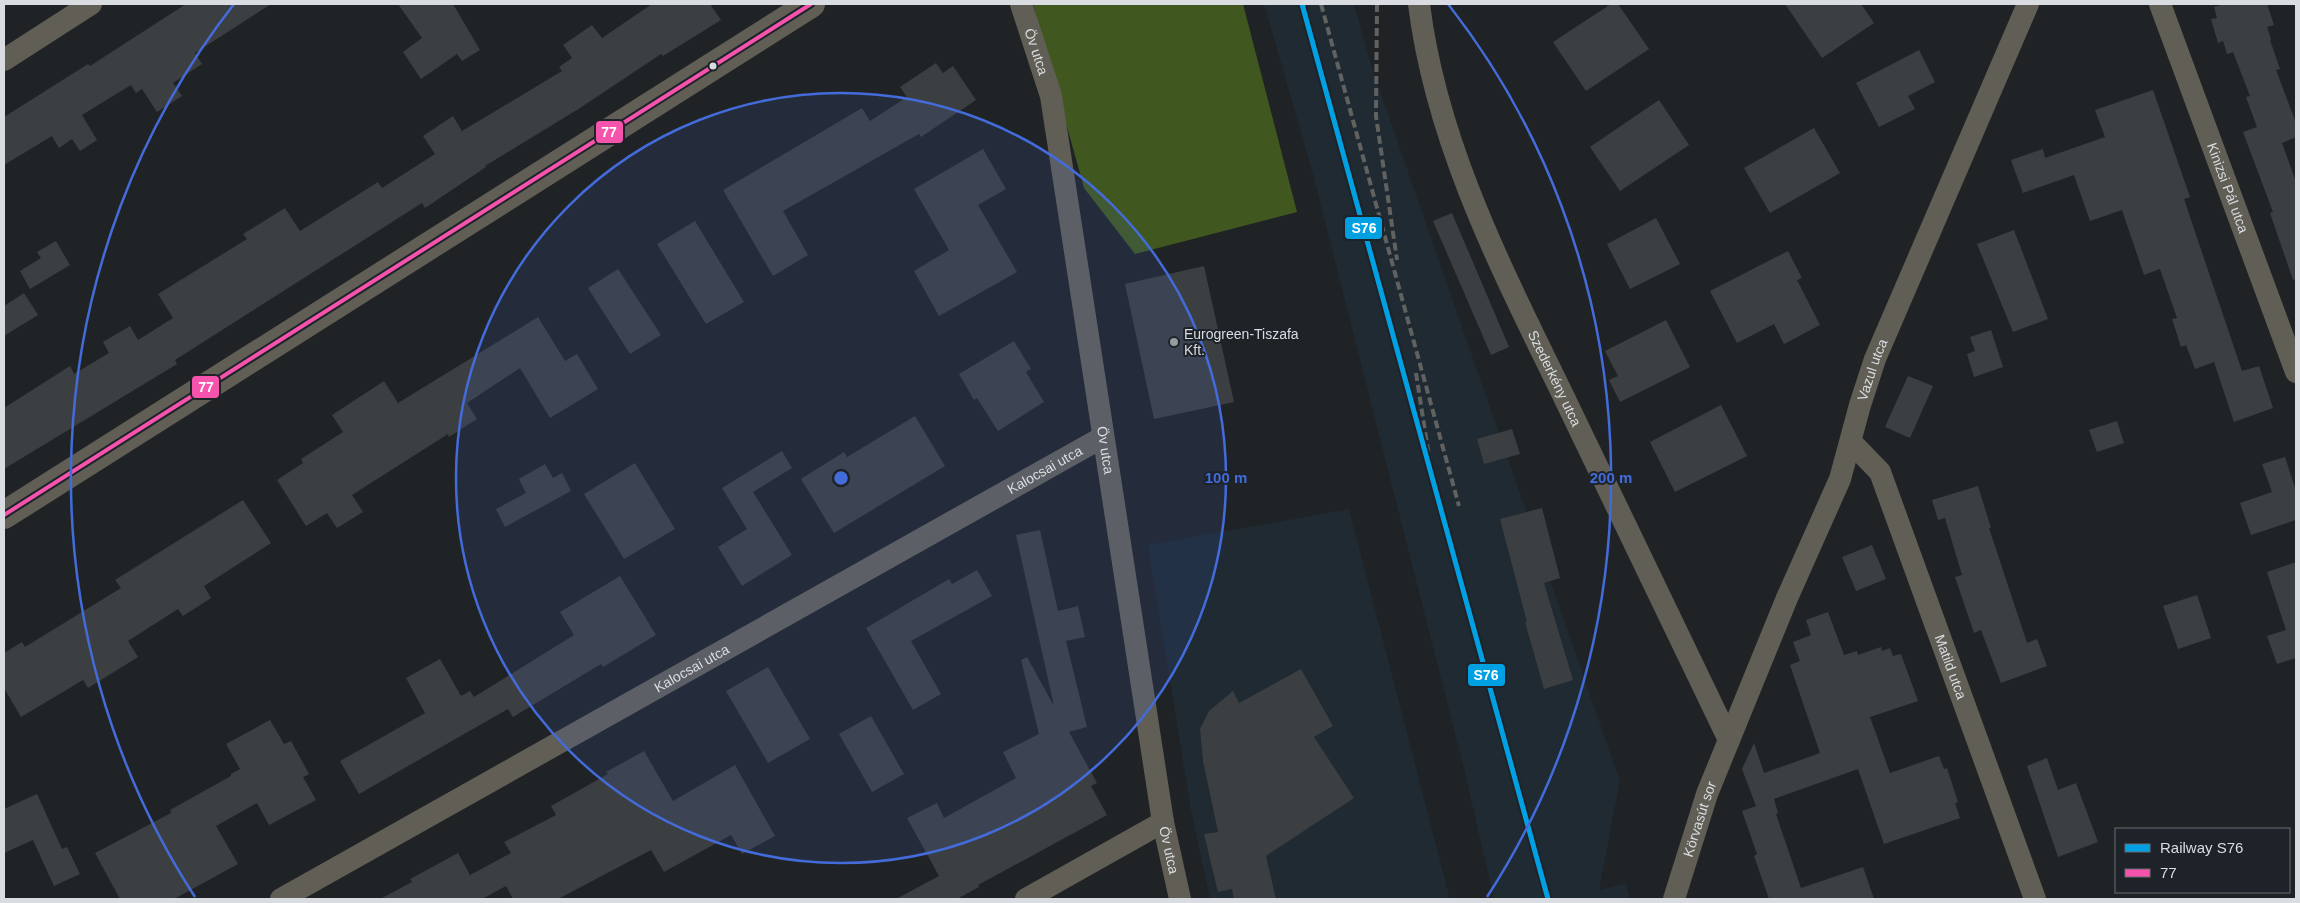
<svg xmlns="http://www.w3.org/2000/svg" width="2300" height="903" font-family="Arial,sans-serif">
  <rect width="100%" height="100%" fill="#202325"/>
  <g fill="#1f2a32">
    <polygon points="1264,4 1354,4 1371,65 1620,781 1599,890 1626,883 1630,899 1494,899 1464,769 1312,171"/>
    <polygon points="1349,509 1450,899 1210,899 1191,811 1148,545"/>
  </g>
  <polygon fill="#40581f" points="1033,4 1243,4 1297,212 1135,254 1084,188"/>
  <g fill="#3c3f41">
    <polygon points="186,4 271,4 195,53 202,64 173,83 182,96 157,112 142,89 136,93 131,85 82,115 97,140 80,151 72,139 59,148 52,136 4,165 4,117 88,64 90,66"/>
    <polygon points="398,4 453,4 480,50 462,61 457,54 421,79 403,52 422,38"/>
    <polygon points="652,4 710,4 721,20 663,56 661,54 580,108 485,166 486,167 425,208 422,203 175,360 177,364 4,469 4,408 70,366 74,374 109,353 103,342 130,326 138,340 173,318 158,294 247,239 243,234 285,208 300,231 378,182 382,188 435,154 423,136 453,116 462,131 562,71 559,67 572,58 563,45 592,25 602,38"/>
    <polygon points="1611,4 1618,4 1649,49 1586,91 1553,42"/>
    <polygon points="1785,4 1861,4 1874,23 1822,58"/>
    <polygon points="2225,4 2267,4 2274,25 2267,27 2271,39 2270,40 2280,69 2276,70 2296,123 2296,137 2282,143 2296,182 2296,279 2293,280 2270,213 2273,212 2243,132 2257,127 2246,97 2250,96 2233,52 2227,54 2223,41 2218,43 2211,19 2217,18 2214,7"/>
    <polygon points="1919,50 1935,82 1908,96 1915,109 1879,127 1856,83"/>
    <polygon points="936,63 943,73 953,66 976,100 921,137 919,134 783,211 808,255 773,276 723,190 862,108 870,121 907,97 900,87"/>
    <polygon points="2153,90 2190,197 2184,199 2242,371 2259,366 2273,408 2234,422 2214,362 2195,369 2186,345 2181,347 2172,319 2177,318 2160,269 2144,275 2122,210 2090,221 2074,175 2023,193 2011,160 2043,149 2045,158 2105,137 2095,110"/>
    <polygon points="1659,100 1689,145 1620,191 1590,147"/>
    <polygon points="1814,128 1840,173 1770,213 1744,168"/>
    <polygon points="983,149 1006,189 978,205 1017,272 939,316 914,271 949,250 914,189"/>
    <polygon points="1452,213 1509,347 1491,355 1433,221"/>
    <polygon points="1656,218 1680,264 1630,289 1607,244"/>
    <polygon points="695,221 744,302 706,324 657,244"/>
    <polygon points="2014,230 2048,319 2013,332 1977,244"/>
    <polygon points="56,241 70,265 30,289 20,271 41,258 37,252"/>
    <polygon points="1788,251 1802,278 1797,280 1820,325 1784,344 1774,324 1737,343 1710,291"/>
    <polygon points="1204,266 1234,402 1154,419 1125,284"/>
    <polygon points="618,269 661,335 630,354 588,288"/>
    <polygon points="24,293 38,315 4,336 4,306"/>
    <polygon points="538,317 565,361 577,354 598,389 550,418 520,368 467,403 477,419 449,437 448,434 352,495 363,512 337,528 327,513 306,526 277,480 303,463 301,459 343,432 332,415 384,381 398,403"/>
    <polygon points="1666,320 1690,367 1620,402 1609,380 1618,376 1605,351"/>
    <polygon points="1991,330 2003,367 1974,377 1967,354 1975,351 1970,337"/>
    <polygon points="1014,341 1031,369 1026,372 1044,402 998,431 977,398 974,400 959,374"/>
    <polygon points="1908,376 1933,386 1910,438 1885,427"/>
    <polygon points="1721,405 1747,456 1675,492 1650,442"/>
    <polygon points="915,416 945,466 834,533 801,479 844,452 847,457"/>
    <polygon points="2117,421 2124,443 2097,452 2089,430"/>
    <polygon points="1512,429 1520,454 1484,464 1477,439"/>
    <polygon points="782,451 792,468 753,492 792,555 742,586 718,547 747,529 722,488"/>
    <polygon points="2285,457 2296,491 2296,520 2251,535 2240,503 2272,492 2262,464"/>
    <polygon points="635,463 675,529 624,559 584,494"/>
    <polygon points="545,464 553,478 562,473 571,491 505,527 496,509 526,493 519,479"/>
    <polygon points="1978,486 1991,528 1989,528 2027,643 2037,639 2047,666 2001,683 1981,630 1974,633 1955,577 1962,575 1945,518 1938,520 1932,500"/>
    <polygon points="243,500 271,543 204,586 211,598 183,616 178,609 128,641 138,657 88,688 83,680 21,717 4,688 4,653 22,642 25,647 121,588 115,580"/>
    <polygon points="1542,508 1560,578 1544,583 1573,680 1544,689 1525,622 1527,622 1500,519"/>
    <polygon points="1040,530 1058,611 1078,606 1085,637 1066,641 1087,727 1069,732 1097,783 1091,786 1107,815 978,885 979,887 957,899 896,899 939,876 907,818 937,803 944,818 1016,778 1003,752 1039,734 1021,660 1027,657 1054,706 1016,535"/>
    <polygon points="1872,545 1886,579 1856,591 1842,557"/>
    <polygon points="2296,562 2296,658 2277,664 2267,636 2286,630 2267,572"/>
    <polygon points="977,570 992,596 911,641 941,694 913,710 866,628 949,579 952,584"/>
    <polygon points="620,576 656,635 603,667 601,664 513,717 508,709 359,794 340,761 425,713 406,678 440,659 461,696 470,691 474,697 574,635 560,612"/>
    <polygon points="2197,595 2211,638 2178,649 2163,606"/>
    <polygon points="1828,612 1844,655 1857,651 1858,655 1881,647 1882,651 1890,648 1893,656 1901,654 1918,701 1870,717 1890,773 1939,756 1944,769 1947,768 1958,802 1955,803 1960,818 1884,844 1858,769 1774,799 1778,813 1776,814 1801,888 1863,867 1874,899 1769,899 1754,856 1757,854 1742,811 1756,806 1742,769 1754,743 1764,773 1820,753 1790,665 1800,661 1793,642 1811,635 1806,620"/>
    <polygon points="768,667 810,739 768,763 726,691"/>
    <polygon points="1301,669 1333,726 1314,737 1354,798 1266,856 1276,899 1234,899 1232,889 1218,892 1204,834 1218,832 1203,761 1200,729 1209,711 1233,691 1239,703"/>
    <polygon points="871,716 904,774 872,792 839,734"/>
    <polygon points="270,720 284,744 291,741 309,774 303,777 316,800 269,825 257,803 216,826 238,864 174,899 120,899 95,853 171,813 170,810 231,776 231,774 240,769 226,744"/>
    <polygon points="644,751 673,801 735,765 775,836 742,854 731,835 664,872 651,850 558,899 513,899 506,886 482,899 380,899 412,882 410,879 458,853 470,875 511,853 504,842 556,815 551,806 608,774 606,772"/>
    <polygon points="2047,758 2058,790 2076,783 2098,842 2058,857 2027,766"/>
    <polygon points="37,794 62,849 67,847 80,874 54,886 33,840 4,853 4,809"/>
  </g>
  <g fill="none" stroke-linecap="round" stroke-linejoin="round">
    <g stroke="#605e55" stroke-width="22">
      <path id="s1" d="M1021,4L1051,96L1163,822L1180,899"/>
      <path id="s2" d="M1419,4C1436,142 1501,268 1561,391C1617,508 1673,624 1729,740"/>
      <path id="s3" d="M2160,4L2296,372"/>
      <polyline points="4,60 91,4"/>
      <path id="s4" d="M1851,442L1880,472L2035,899"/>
      <path id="s5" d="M281,899L1103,437"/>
      <polyline points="1026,899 1163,822"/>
      <path id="s6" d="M1674,899L1707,794L1787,598L1840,479L1860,405L1875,359L2028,4"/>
    </g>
    <polyline stroke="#605e55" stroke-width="28" points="4,515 811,4"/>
    <g stroke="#616260" stroke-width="4" stroke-dasharray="8 4" stroke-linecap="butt">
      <polyline points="1321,4 1459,506"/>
      <polyline points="1377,4 1376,116 1397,260"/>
      <polyline points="1416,373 1432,476"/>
    </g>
    <defs>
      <polyline id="bus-1" points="4,515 811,4"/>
    </defs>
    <use href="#bus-1" stroke="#1d2328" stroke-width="8"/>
    <use href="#bus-1" stroke="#f653ac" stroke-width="4"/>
    <defs>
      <polyline id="rail-1" points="1302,4 1548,899"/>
    </defs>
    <use href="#rail-1" stroke="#1d2328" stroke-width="9"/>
    <use href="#rail-1" stroke="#00a0e3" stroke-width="5"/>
  </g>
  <circle cx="841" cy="478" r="385" fill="#436bda" fill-opacity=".12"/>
  <g fill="none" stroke="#436bda" stroke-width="2.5">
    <circle cx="841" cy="478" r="385"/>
    <path d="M195 897A770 770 0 0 1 234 4M1448 4A770 770 0 0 1 1487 897"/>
  </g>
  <circle fill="#d9dde1" stroke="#1d2328" stroke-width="2" cx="713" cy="66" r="4.5"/>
  <circle fill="#989c9f" stroke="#1d2328" stroke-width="2" cx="1174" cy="342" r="5"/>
  <g text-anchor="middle" stroke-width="4" stroke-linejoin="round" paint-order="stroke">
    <g font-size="14" fill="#d9dde1" stroke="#1d2328">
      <text dy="5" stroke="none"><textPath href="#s1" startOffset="50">Öv utca</textPath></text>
      <text dy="5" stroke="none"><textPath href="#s3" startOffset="196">Kinizsi Pál utca</textPath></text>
      <text dy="5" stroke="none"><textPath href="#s6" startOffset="566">Vazul utca</textPath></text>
      <text dy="5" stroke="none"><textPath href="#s2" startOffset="400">Szederkény utca</textPath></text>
      <text dy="5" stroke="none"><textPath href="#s1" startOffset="455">Öv utca</textPath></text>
      <text dy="5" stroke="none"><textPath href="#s5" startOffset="876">Kalocsai utca</textPath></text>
      <text dy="5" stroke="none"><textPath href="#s4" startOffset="249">Matild utca</textPath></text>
      <text dy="5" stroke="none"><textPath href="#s5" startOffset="471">Kalocsai utca</textPath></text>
      <text dy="5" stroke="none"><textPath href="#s6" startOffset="84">Körvasút sor</textPath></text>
      <text dy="5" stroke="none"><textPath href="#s1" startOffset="860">Öv utca</textPath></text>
    </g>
    <g font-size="14" fill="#d9dde1" stroke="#1d2328" text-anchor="start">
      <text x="1184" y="339">Eurogreen-Tiszafa<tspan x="1184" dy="16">Kft.</tspan></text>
    </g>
  </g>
  <circle cx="841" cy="478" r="8" fill="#436bda" stroke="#1d2328" stroke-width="2.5"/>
  <g font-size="15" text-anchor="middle" font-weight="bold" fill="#436bda" stroke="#1d2328" stroke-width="4" stroke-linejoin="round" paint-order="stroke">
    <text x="1226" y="483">100 m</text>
    <text x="1611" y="483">200 m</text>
  </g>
  <g stroke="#1d2328" stroke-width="2">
    <rect x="595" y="120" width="29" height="24" rx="5" fill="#f653ac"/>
    <rect x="1344" y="216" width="39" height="24" rx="5" fill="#00a0e3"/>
    <rect x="191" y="375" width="29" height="24" rx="5" fill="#f653ac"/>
    <rect x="1467" y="663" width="39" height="24" rx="5" fill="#00a0e3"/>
  </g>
  <g font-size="14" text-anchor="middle" font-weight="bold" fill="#fff">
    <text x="609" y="137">77</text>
    <text x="1364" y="233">S76</text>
    <text x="206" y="392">77</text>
    <text x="1486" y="680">S76</text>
  </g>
  <rect width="2300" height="903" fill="none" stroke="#d9dde1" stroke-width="10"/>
  <rect x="2115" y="828" width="175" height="65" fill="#1d2328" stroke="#686d72"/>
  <rect x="2125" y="844" width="25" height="8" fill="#00a0e3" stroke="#686d72"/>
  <text x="2160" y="853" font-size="15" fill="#d9dde1">Railway S76</text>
  <rect x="2125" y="869" width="25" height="8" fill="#f653ac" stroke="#686d72"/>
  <text x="2160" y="878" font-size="15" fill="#d9dde1">77</text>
</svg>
